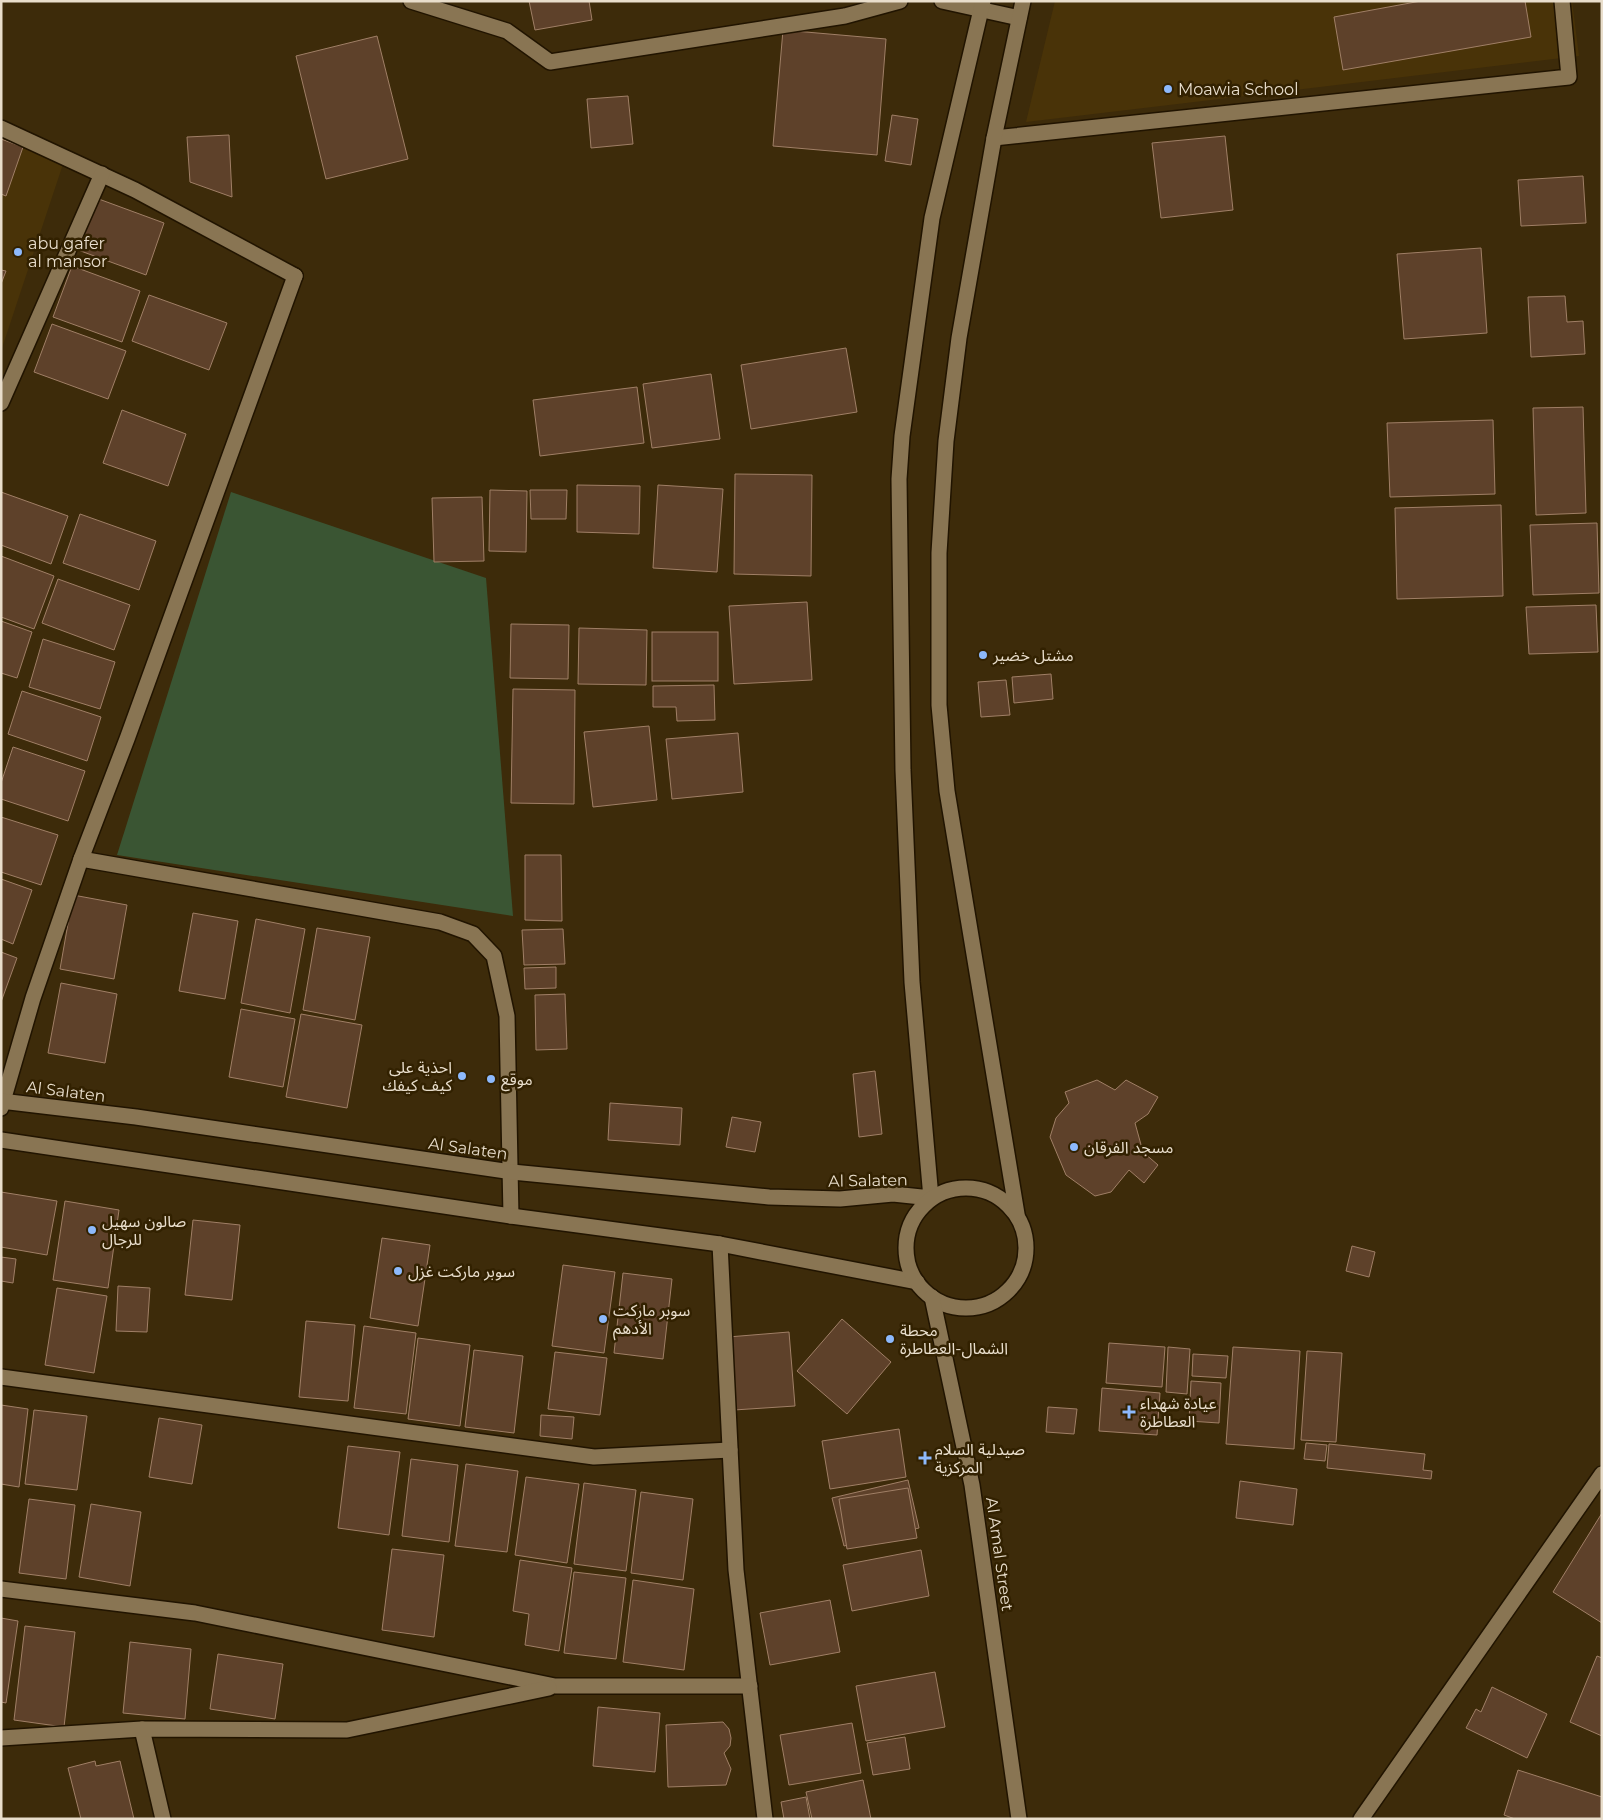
<svg xmlns="http://www.w3.org/2000/svg" width="1603" height="1820" font-family="Montserrat,'Noto Sans Arabic',sans-serif">
  <rect width="100%" height="100%" fill="#3d2b0a"/>
  <g fill="#493308">
    <polygon points="1055,1 1572,1 1579,56 1026,122"/>
    <polygon points="1,128 67,152 1,351"/>
  </g>
  <polygon fill="#3a5533" points="231,492 486,578 513,916 117,855"/>
  <g fill="#5e412a" stroke="#a07f66">
    <polygon points="529,1 589,1 592,20 535,30"/>
    <polygon points="1421,1 1525,1 1531,37 1343,70 1334,17"/>
    <polygon points="783,30 886,39 877,155 773,146"/>
    <polygon points="377,36 408,159 326,179 296,56"/>
    <polygon points="628,96 633,144 591,148 587,99"/>
    <polygon points="892,115 918,119 911,165 885,161"/>
    <polygon points="229,135 232,197 190,182 187,137"/>
    <polygon points="1225,136 1233,210 1161,218 1152,143"/>
    <polygon points="1,139 23,147 6,196 1,194"/>
    <polygon points="1583,176 1586,223 1521,226 1518,180"/>
    <polygon points="96,198 164,223 146,275 78,250"/>
    <polygon points="1481,248 1487,333 1404,339 1397,254"/>
    <polygon points="72,266 140,291 122,342 53,317"/>
    <polygon points="1,270 6,271 1,284"/>
    <polygon points="149,295 227,323 209,370 132,341"/>
    <polygon points="1565,296 1567,322 1583,321 1585,354 1531,357 1528,297"/>
    <polygon points="52,324 126,351 108,399 34,372"/>
    <polygon points="846,348 857,412 751,429 741,365"/>
    <polygon points="711,374 720,439 652,448 643,384"/>
    <polygon points="637,387 644,443 540,456 533,400"/>
    <polygon points="1583,407 1586,513 1536,515 1533,408"/>
    <polygon points="122,410 186,434 168,486 103,463"/>
    <polygon points="1493,420 1495,494 1390,497 1387,423"/>
    <polygon points="735,474 812,475 811,576 734,574"/>
    <polygon points="577,485 640,486 639,534 577,532"/>
    <polygon points="658,485 723,489 717,572 653,568"/>
    <polygon points="490,490 527,491 526,552 489,551"/>
    <polygon points="530,490 567,490 566,519 531,519"/>
    <polygon points="1,492 68,516 51,564 1,545"/>
    <polygon points="482,497 484,561 434,562 432,498"/>
    <polygon points="1501,505 1503,596 1397,599 1395,508"/>
    <polygon points="80,514 156,541 139,590 63,563"/>
    <polygon points="1597,523 1599,593 1533,595 1530,525"/>
    <polygon points="1,556 54,576 34,629 1,617"/>
    <polygon points="58,579 130,605 114,650 42,623"/>
    <polygon points="807,602 812,680 734,684 729,606"/>
    <polygon points="1596,605 1598,652 1529,654 1526,607"/>
    <polygon points="1,621 32,632 17,678 1,673"/>
    <polygon points="511,624 569,625 568,679 510,678"/>
    <polygon points="579,628 647,630 646,685 578,684"/>
    <rect x="652" y="632" width="66" height="49"/>
    <polygon points="43,639 115,662 100,709 29,687"/>
    <polygon points="1051,674 1053,699 1014,703 1012,677"/>
    <polygon points="1006,680 1010,715 981,717 978,682"/>
    <polygon points="714,685 715,720 677,721 676,707 653,707 653,686"/>
    <polygon points="513,689 575,690 574,804 511,803"/>
    <polygon points="22,691 101,717 87,761 8,734"/>
    <polygon points="649,726 657,800 593,807 584,732"/>
    <polygon points="738,733 743,792 672,799 666,739"/>
    <polygon points="13,747 85,771 68,821 1,799 1,783"/>
    <polygon points="1,817 58,835 41,885 1,872"/>
    <polygon points="525,855 561,855 562,921 525,920"/>
    <polygon points="1,879 32,890 13,944 1,939"/>
    <polygon points="73,895 127,905 114,979 60,969"/>
    <polygon points="193,913 238,921 225,999 179,991"/>
    <polygon points="256,919 305,929 290,1013 241,1003"/>
    <polygon points="317,928 370,937 355,1020 303,1010"/>
    <polygon points="563,929 565,964 524,965 522,930"/>
    <polygon points="1,952 17,958 1,1002"/>
    <polygon points="556,967 556,988 525,989 524,968"/>
    <polygon points="61,983 117,994 105,1063 48,1053"/>
    <polygon points="565,994 567,1049 536,1050 535,995"/>
    <polygon points="241,1009 295,1019 283,1087 229,1077"/>
    <polygon points="301,1014 362,1025 347,1108 286,1097"/>
    <polygon points="875,1071 882,1134 859,1137 853,1074"/>
    <polygon points="1097,1080 1115,1090 1126,1080 1158,1097 1148,1114 1135,1123 1143,1152 1158,1165 1144,1183 1129,1170 1111,1192 1095,1196 1066,1175 1050,1137 1056,1118 1069,1103 1065,1092"/>
    <polygon points="610,1103 682,1108 680,1145 608,1140"/>
    <polygon points="732,1117 761,1122 755,1152 726,1147"/>
    <polygon points="1,1192 57,1201 47,1255 1,1247"/>
    <polygon points="65,1201 119,1210 108,1288 53,1280"/>
    <polygon points="193,1220 240,1225 232,1300 185,1295"/>
    <polygon points="382,1238 430,1245 418,1326 370,1318"/>
    <polygon points="1352,1246 1375,1252 1369,1277 1346,1271"/>
    <polygon points="1,1257 16,1259 13,1283 1,1281"/>
    <polygon points="563,1265 615,1272 604,1353 552,1346"/>
    <polygon points="623,1273 672,1279 663,1359 614,1353"/>
    <polygon points="118,1286 150,1288 147,1332 116,1331"/>
    <polygon points="57,1288 107,1296 94,1373 45,1365"/>
    <polygon points="842,1319 891,1362 847,1414 797,1371"/>
    <polygon points="306,1321 355,1325 348,1401 299,1397"/>
    <polygon points="364,1326 416,1333 406,1414 354,1408"/>
    <polygon points="789,1332 795,1406 734,1410 728,1337"/>
    <polygon points="418,1338 470,1345 460,1426 408,1419"/>
    <polygon points="1109,1343 1165,1347 1162,1387 1106,1383"/>
    <polygon points="1168,1347 1190,1349 1187,1394 1166,1392"/>
    <polygon points="1233,1347 1300,1351 1294,1449 1226,1444"/>
    <polygon points="474,1350 523,1356 514,1433 465,1427"/>
    <polygon points="1307,1351 1342,1353 1336,1442 1301,1440"/>
    <polygon points="555,1352 607,1358 600,1415 548,1409"/>
    <polygon points="1193,1354 1228,1356 1226,1378 1192,1376"/>
    <polygon points="1191,1381 1221,1383 1219,1423 1189,1421"/>
    <polygon points="1102,1388 1160,1393 1157,1435 1099,1431"/>
    <polygon points="1,1405 28,1409 19,1487 1,1484"/>
    <polygon points="1048,1407 1077,1409 1074,1434 1046,1432"/>
    <polygon points="34,1410 87,1416 77,1490 25,1484"/>
    <polygon points="541,1415 574,1417 572,1439 540,1436"/>
    <polygon points="159,1418 202,1425 192,1484 149,1477"/>
    <polygon points="899,1429 906,1477 830,1489 822,1441"/>
    <polygon points="1306,1443 1327,1445 1325,1461 1304,1459"/>
    <polygon points="1329,1444 1425,1454 1423,1470 1432,1471 1431,1479 1327,1468"/>
    <polygon points="348,1446 400,1452 389,1535 338,1528"/>
    <polygon points="411,1459 458,1465 449,1542 402,1536"/>
    <polygon points="466,1464 518,1471 507,1552 455,1546"/>
    <polygon points="526,1477 579,1484 567,1563 515,1555"/>
    <polygon points="908,1480 919,1528 844,1546 832,1498"/>
    <polygon points="1240,1481 1297,1489 1293,1525 1236,1518"/>
    <polygon points="584,1483 636,1490 626,1571 574,1564"/>
    <polygon points="908,1488 917,1538 847,1549 839,1499"/>
    <polygon points="641,1492 693,1499 683,1580 631,1573"/>
    <polygon points="29,1499 75,1505 66,1579 19,1573"/>
    <polygon points="91,1504 141,1512 130,1586 79,1577"/>
    <polygon points="1602,1513 1602,1623 1553,1592"/>
    <polygon points="392,1549 444,1555 434,1637 382,1630"/>
    <polygon points="921,1550 929,1596 852,1611 843,1565"/>
    <polygon points="520,1560 572,1568 559,1651 525,1645 529,1614 513,1611"/>
    <polygon points="574,1572 626,1578 616,1659 564,1653"/>
    <polygon points="633,1580 694,1589 684,1670 623,1662"/>
    <polygon points="830,1600 840,1652 770,1665 760,1613"/>
    <polygon points="1,1618 18,1621 6,1703 1,1702"/>
    <polygon points="25,1626 75,1632 64,1727 14,1720"/>
    <polygon points="130,1642 191,1649 185,1719 123,1713"/>
    <polygon points="218,1654 283,1664 275,1719 210,1709"/>
    <polygon points="1597,1656 1602,1658 1602,1736 1570,1722"/>
    <polygon points="935,1672 945,1727 866,1741 856,1686"/>
    <polygon points="1492,1687 1547,1714 1527,1758 1466,1728 1476,1709 1481,1712"/>
    <polygon points="598,1707 660,1713 655,1772 593,1766"/>
    <polygon points="723,1722 729,1729 731,1738 730,1746 724,1753 731,1769 726,1785 668,1787 666,1725"/>
    <polygon points="852,1723 861,1773 789,1785 780,1735"/>
    <polygon points="905,1737 910,1769 873,1775 867,1743"/>
    <polygon points="95,1761 96,1766 120,1761 134,1819 81,1819 68,1768"/>
    <polygon points="1518,1770 1602,1797 1602,1819 1515,1819 1504,1815"/>
    <polygon points="863,1780 871,1819 812,1819 806,1792"/>
    <polygon points="806,1797 810,1819 784,1819 781,1802"/>
  </g>
  <g fill="none" stroke-linecap="round" stroke-linejoin="round">
    <defs>
      <g id="lane">
        <polyline points="411,1 507,31 550,62 845,16 900,1"/>
        <polyline points="942,1 1019,18"/>
        <polyline points="1,128 135,190 295,276"/>
        <polyline points="81,859 440,922 473,934 494,956 507,1016 511,1216"/>
        <polyline points="142,1729 163,1819"/>
      </g>
      <g id="street">
        <polyline points="994,138 1569,77 1562,1"/>
        <polyline points="1,403 102,174"/>
        <polyline points="1,1108 33,998 81,859 127,739 295,276"/>
        <polyline points="720,1244 736,1570 765,1819"/>
        <polyline points="1,1377 594,1457 730,1450"/>
        <polyline points="1,1589 195,1613 555,1686 750,1686"/>
        <polyline points="1,1738 142,1729 347,1730 549,1688"/>
        <polyline points="1361,1819 1602,1474"/>
      </g>
      <g id="secondary">
        <polyline points="1,1101 136,1117 512,1172 769,1197 840,1199 893,1194 931,1198 912,982 903,770 899,479 902,436 932,218 983,1"/>
        <polyline points="1,1140 511,1216 720,1244 917,1282"/>
        <circle cx="966" cy="1248" r="60"/>
        <polyline points="1017,1214 947,791 939,705 939,553 946,441 959,338 994,138 1023,1"/>
        <polyline points="932,1297 972,1485 1019,1819"/>
      </g>
    </defs>
    <use href="#lane" stroke="#211400" stroke-width="18"/>
    <use href="#street" stroke="#211400" stroke-width="18"/>
    <use href="#secondary" stroke="#211400" stroke-width="18"/>
    <use href="#lane" stroke="#897553" stroke-width="15"/>
    <use href="#street" stroke="#897553" stroke-width="15"/>
    <use href="#secondary" stroke="#897553" stroke-width="15"/>
  </g>
  <g fill="#8db9fc" stroke="#322100" stroke-width="2">
    <circle cx="1168" cy="89" r="5"/>
    <circle cx="18" cy="252" r="5"/>
    <circle cx="983" cy="655" r="5"/>
    <circle cx="462" cy="1076" r="5"/>
    <circle cx="491" cy="1079" r="5"/>
    <circle cx="1074" cy="1147" r="5"/>
    <circle cx="92" cy="1230" r="5"/>
    <circle cx="398" cy="1271" r="5"/>
    <circle cx="603" cy="1319" r="5"/>
    <circle cx="890" cy="1339" r="5"/>
    <path d="M1126.5 1404.5h5v5h5v5h-5v5h-5v-5h-5v-5h5z"/>
    <path d="M922.5 1450.5h5v5h5v5h-5v5h-5v-5h-5v-5h5z"/>
  </g>
  <g text-anchor="middle" stroke-width="5" stroke-linejoin="round" paint-order="stroke">
    <g font-size="16" fill="#e9decc" stroke="#322100" text-anchor="start">
      <text x="1178" y="95">Moawia School</text>
      <text x="28" y="249">abu gafer<tspan x="28" dy="18">al mansor</tspan></text>
      <text x="993" y="661">مشتل خضير</text>
      <text x="452" y="1073" text-anchor="end">احذية على<tspan x="452" dy="18">كيف كيفك</tspan></text>
      <text x="501" y="1085">موقع</text>
      <text x="1084" y="1153">مسجد الفرقان</text>
      <text x="102" y="1227">صالون سهيل<tspan x="102" dy="18">للرجال</tspan></text>
      <text x="408" y="1277">سوبر ماركت غزل</text>
      <text x="613" y="1316">سوبر ماركت<tspan x="613" dy="18">الأدهم</tspan></text>
      <text x="900" y="1336">محطة<tspan x="900" dy="18">الشمال-العطاطرة</tspan></text>
      <text x="1140" y="1409">عيادة شهداء<tspan x="1140" dy="18">العطاطرة</tspan></text>
      <text x="935" y="1455">صيدلية السلام<tspan x="935" dy="18">المركزية</tspan></text>
    </g>
    <g font-size="16" fill="#e9decc" stroke="#322100">
      <text transform="translate(66 1091) rotate(7)" y="6">Al Salaten</text>
      <text transform="translate(468 1148) rotate(8)" y="6">Al Salaten</text>
      <text transform="translate(868 1180) rotate(-1)" y="6">Al Salaten</text>
      <text transform="translate(1000 1554) rotate(82)" y="6">Al Amal Street</text>
    </g>
  </g>
  <rect width="1603" height="1820" fill="none" stroke="#e9decc" stroke-width="5"/>
</svg>
